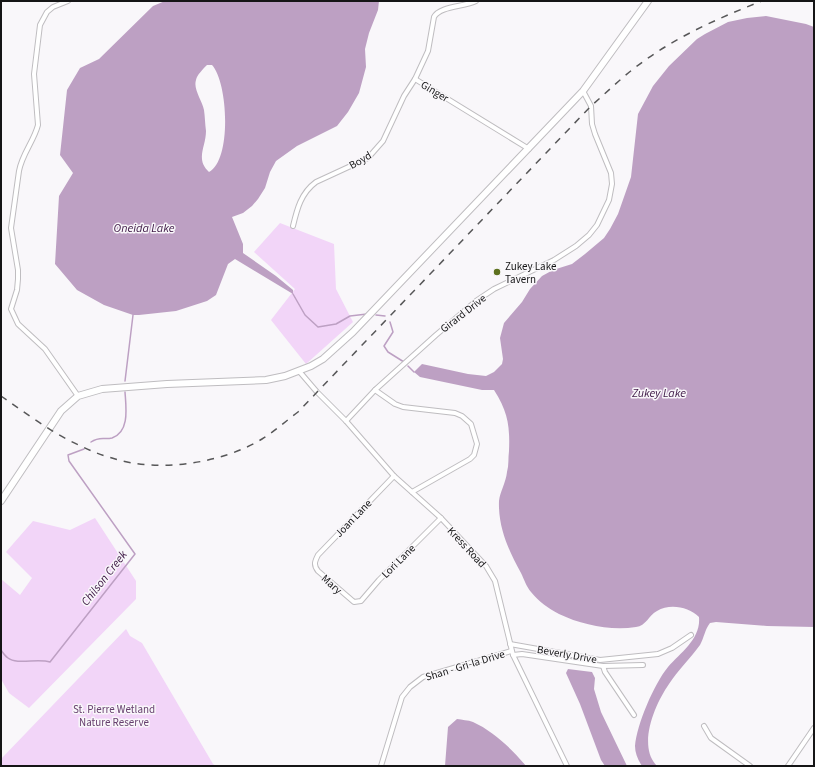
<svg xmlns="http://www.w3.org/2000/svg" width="815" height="767" font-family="'Source Sans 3',sans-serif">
  <rect width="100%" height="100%" fill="#f9f7fa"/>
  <g fill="#f2d5f8">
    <polygon points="280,223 334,244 336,289 353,322 306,364 271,320 295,289 254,252"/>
    <polygon points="95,518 136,581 136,599 29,708 9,693 1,679 1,579 20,595 32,578 6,552 33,521 70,530"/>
    <polygon points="126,629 130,636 142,643 213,764 216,766 1,766 1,759"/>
  </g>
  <g fill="#bda0c3" fill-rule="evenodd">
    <path d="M165,1H379L378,10L369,33L365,49L366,67L359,93L348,112L337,126L297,146L276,161L270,172L265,188L258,199L252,206L243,213L232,217L243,244V253L276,276L293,290V294L235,259L228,264L216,295L207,301L176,311L139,315H133L104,305L77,290L55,264L59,196L73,173L60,155L67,90L80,68L99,59L153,6ZM207,65H212C228,82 232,160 209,172C195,159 206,147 206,131C205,124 205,117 204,110C202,100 193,89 196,80C197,75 203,69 207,65Z"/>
    <path d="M766,16L806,24L814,27V627L767,626L716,622L710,623C705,629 704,638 700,645C690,659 678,670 669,684C655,704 637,746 657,766H642C638,760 635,753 635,746C637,724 654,684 668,667C681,652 701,639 699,617C689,607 670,603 657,611C649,615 646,626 636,627C611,631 582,625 559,614C548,608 539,602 531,592C526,586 524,579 521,573C509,551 498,528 499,501C500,492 506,482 507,472C509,465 508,458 509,451C510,426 508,412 494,390H482L420,377L414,372L422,364L468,374L486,376L494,372L502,364L503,359L500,338L504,323L522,302L530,289L542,276L553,270L572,264L585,254L604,238L610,229L618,214L631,177L638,114L653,86L669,66L697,39L705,34L728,22L747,18Z"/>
    <polygon points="568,669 592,672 595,678 594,689 601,712 627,766 605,766 601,760 580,704 566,673"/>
    <path d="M457,719C462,720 468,720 473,722C493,731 512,749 526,766H445L448,727Z"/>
  </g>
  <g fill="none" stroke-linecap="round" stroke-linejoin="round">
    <g stroke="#bda0c3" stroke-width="1.5">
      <polyline points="293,294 305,315 318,327 336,324 350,316 367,314"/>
      <polyline points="376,315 385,316"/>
      <polyline points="390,322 393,332 384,346 388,352 404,362"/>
      <polyline points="408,366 414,372"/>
      <polyline points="125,381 133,315"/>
      <path d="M91,442C100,436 104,440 112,438C130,432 126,407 125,392"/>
      <path d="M1,650C3,653 5,656 8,658C17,665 38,658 50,662L135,554L69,461L68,455L84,449"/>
    </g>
    <defs>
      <g id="street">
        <path d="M68,1L53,7L47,12L40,25L34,74L38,125C34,141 22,154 19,171L11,228L18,270V279L17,290L11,309L18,324L45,349L78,396"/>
        <polyline points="415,79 529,149"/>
        <path d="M293,226C297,209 301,193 316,182L368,158L383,141L404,96L415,79L428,51L434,17C440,6 464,7 476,1"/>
        <polyline points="299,371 317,392 346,421 394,476 441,518 486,566 495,581 513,655 567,766"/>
        <polyline points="375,390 395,404 403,407 455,413 462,416 471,424 477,444 474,455 470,459 412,492"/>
        <polyline points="346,421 375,390 436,335 476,301 494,289 554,260 576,246 589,235 597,225 609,200 612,184 611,173 595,134 592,124 591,106 583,91"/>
        <path d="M394,476L318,555C315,561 313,565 318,571L354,602L361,601L379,580L441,518"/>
        <polyline points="510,644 600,660 658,654 672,648 691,635"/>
        <polyline points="513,655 522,654 603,666 643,665"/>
        <polyline points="603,666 605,672 634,715"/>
        <polyline points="704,726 711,738 750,766"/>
        <polyline points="381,766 402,697 410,687 423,677 511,651"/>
        <polyline points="788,766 814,728"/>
      </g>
      <polyline id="primary" points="1,501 61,411 78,396 102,389 167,384 266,380 285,376 311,366 323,359 353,332 583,91 648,1"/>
    </defs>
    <use href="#street" stroke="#bfbdc0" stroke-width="6"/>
    <use href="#primary" stroke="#bfbdc0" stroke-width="8"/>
    <use href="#street" stroke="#fff" stroke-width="4"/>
    <use href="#primary" stroke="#fff" stroke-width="6"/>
    <path stroke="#575758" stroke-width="1.5" stroke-dasharray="7 7" stroke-linecap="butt" d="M1,396C26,413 53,434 81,446C91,451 101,455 112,458C157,473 221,464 262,439C275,431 286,421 298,412L591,106C605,94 618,81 632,70C671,39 716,19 762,1"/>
  </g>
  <circle fill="#5e711f" stroke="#f9f7fa" stroke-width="1.5" cx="497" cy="272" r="4"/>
  <g text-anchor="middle" stroke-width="3" stroke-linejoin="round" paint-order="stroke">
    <g font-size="11" fill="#151516" stroke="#f9f7fa">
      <text transform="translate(435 91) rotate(31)" y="4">Ginger</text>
      <text transform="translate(360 160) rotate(-30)" y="4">Boyd</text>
      <text transform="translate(463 313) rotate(-38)" y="4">Girard Drive</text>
      <text transform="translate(353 518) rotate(-46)" y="4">Joan Lane</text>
      <text transform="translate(467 547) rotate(47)" y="4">Kress Road</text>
      <text transform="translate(398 561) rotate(-45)" y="4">Lori Lane</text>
      <text transform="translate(332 584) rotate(42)" y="4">Mary</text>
      <text transform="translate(567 654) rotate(10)" y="4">Beverly Drive</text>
      <text transform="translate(465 665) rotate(-17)" y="4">Shan - Gri-la Drive</text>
    </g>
    <g font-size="11" fill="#151516" stroke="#f9f7fa" text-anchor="start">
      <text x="505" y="270">Zukey Lake<tspan x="505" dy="13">Tavern</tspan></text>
    </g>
    <g font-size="11" fill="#663f6e" stroke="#f9f7fa">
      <text x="114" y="713">St. Pierre Wetland<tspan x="114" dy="13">Nature Reserve</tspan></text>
    </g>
    <g font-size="12" font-style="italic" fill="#3e1946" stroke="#f9f7fa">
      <text x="144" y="232">Oneida Lake</text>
      <text x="659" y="397">Zukey Lake</text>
      <text transform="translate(104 578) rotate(-52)" y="4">Chilson Creek</text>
    </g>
  </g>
  <rect width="815" height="767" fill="none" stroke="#151516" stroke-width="4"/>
</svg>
